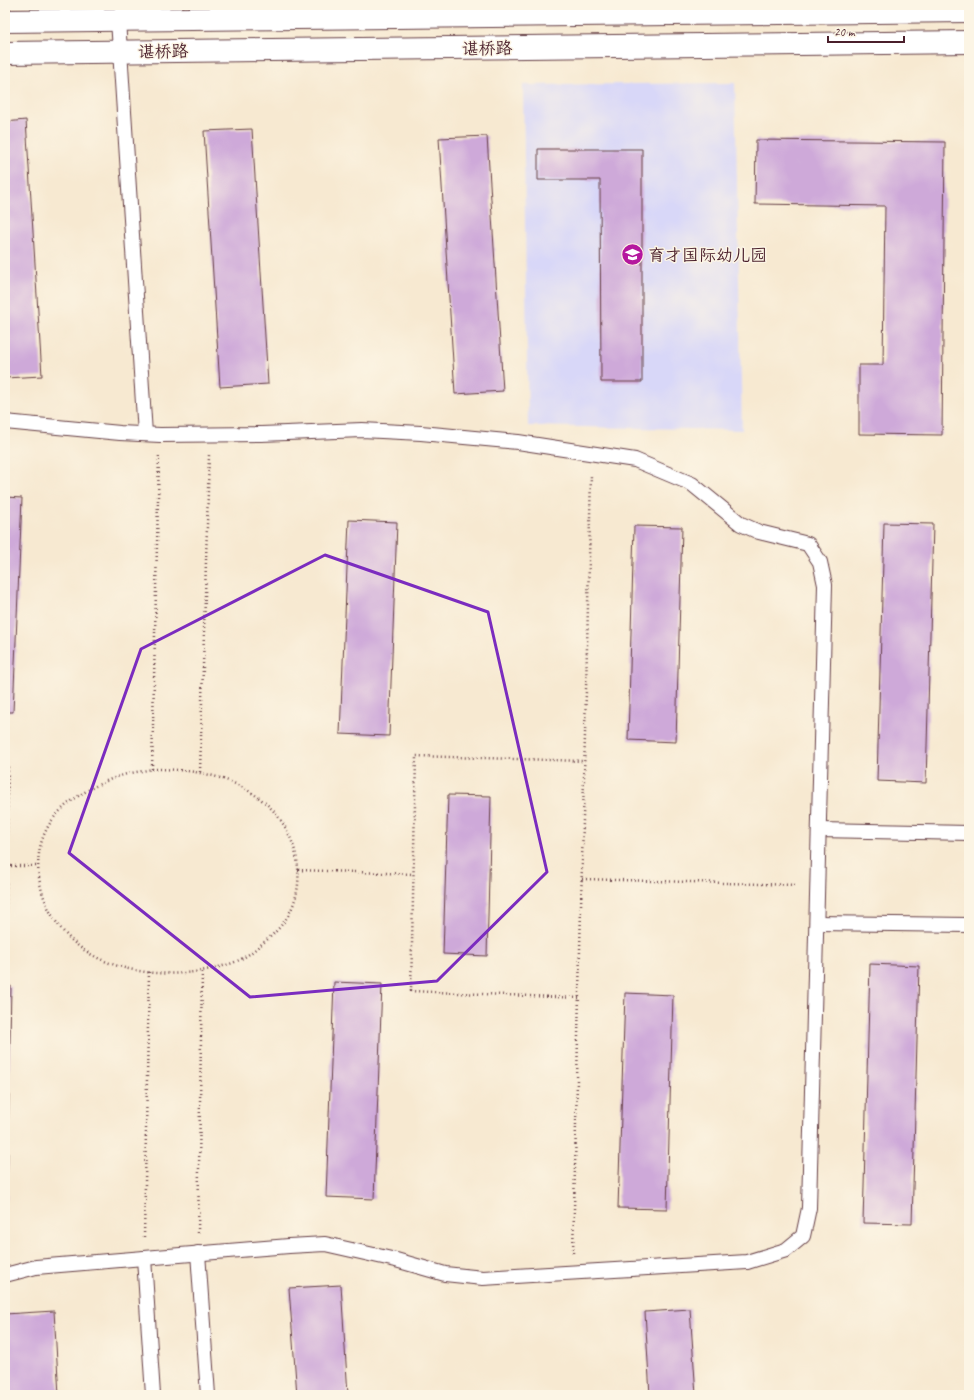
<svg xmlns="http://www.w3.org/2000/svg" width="974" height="1400" font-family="Caveat,'LXGW WenKai TC',sans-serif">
  <rect width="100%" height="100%" fill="#fcf5e5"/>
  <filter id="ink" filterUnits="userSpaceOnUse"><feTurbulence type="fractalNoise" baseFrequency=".025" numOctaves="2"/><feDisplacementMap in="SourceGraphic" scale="8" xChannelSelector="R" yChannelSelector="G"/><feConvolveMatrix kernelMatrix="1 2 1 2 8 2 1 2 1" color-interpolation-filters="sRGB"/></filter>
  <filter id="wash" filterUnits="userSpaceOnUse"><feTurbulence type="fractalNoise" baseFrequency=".012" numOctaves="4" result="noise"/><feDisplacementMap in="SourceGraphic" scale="16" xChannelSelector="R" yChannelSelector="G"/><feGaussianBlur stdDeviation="0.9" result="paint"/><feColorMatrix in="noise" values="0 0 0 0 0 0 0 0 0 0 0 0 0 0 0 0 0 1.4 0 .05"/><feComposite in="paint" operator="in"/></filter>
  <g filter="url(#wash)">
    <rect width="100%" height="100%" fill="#f7e9d1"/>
    <polygon fill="#d8d7f8" points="735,83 742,430 528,426 523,85"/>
    <g id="blocks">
      <g fill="#cea9d9">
        <polygon points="26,120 42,376 5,378 5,122"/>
        <polygon points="252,129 268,384 220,387 204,131"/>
        <polygon points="487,136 503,391 455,394 439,138"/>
        <polygon points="756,140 945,142 942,435 859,434 859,365 883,365 885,206 755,204"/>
        <polygon points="538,149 642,149 642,382 601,382 600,180 538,180"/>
        <polygon points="5,497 22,498 13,712 5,712"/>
        <polygon points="349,520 397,522 389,736 340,734"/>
        <polygon points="884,523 933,524 926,783 877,781"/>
        <polygon points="634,526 682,527 676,742 628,740"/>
        <polygon points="448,795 491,796 487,956 443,954"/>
        <polygon points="870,964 919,966 912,1224 863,1223"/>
        <polygon points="334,982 382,984 374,1199 326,1197"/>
        <polygon points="5,986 11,986 7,1200 5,1200"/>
        <polygon points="625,993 673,995 667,1209 618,1208"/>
        <polygon points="341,1285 348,1395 297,1395 289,1288"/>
        <polygon points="690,1309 696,1395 650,1395 645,1312"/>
        <polygon points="54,1311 59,1395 8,1395 5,1348 5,1314"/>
      </g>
    </g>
  </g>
  <g filter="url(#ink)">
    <use href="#blocks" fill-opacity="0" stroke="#643d44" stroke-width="1"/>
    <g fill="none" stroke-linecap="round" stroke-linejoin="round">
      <defs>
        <g id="lane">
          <polyline points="118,20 145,434"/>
          <polyline points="5,422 120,433 160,435 261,434 362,430 421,433 518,442 635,460 692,484 741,524 759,532 808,544 820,562 825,585 809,1208 803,1236 786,1250 747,1262 483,1278 445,1274 396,1260 325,1244 289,1246 36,1267 5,1275"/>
          <polyline points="819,830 969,833"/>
          <polyline points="817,923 969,925"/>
          <polyline points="198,1253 208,1395"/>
          <polyline points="144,1258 153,1395"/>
        </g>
        <g id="street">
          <polyline points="5,21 969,11"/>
          <polyline points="5,53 969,42"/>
        </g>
      </defs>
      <use href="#lane" stroke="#643d44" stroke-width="16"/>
      <use href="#street" stroke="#643d44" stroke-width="24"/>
      <g stroke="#643d44" stroke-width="2.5" stroke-dasharray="1 3" stroke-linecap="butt">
        <polyline points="5,765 8,766 5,968"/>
        <path d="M152,769C192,769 231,775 263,801C294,826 309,875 290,912C283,926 271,937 258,947C249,955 238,962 226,965C181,979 125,977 84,950C39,920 19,849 62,809C79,793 104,780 127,774C135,772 144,771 152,769Z"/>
        <polyline points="152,769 159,454"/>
        <polyline points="200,772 209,455"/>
        <polyline points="7,866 38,866"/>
        <polyline points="298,870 414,874"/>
        <polyline points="582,879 797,885"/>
        <polyline points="579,998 411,991 416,756 584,761"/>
        <polyline points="198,1233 202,972"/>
        <polyline points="144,1237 149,972"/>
        <polyline points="573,1253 591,474"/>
      </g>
      <use href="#lane" stroke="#fff" stroke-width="14"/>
      <use href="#street" stroke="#fff" stroke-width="22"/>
    </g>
  </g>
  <path fill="none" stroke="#7b2cbf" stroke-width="3" stroke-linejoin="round" d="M325,555L488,612L547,872L437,981L250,997L69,853L141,649Z"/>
  <defs>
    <symbol id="school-disc" viewBox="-11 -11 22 22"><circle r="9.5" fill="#b5179e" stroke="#fcf5e5"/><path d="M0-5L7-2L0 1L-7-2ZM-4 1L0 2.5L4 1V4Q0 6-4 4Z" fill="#fff"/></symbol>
  </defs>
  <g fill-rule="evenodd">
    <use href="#school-disc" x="620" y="242" width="25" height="25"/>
  </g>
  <g text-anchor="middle" stroke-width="3" stroke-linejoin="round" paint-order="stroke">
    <g font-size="17" fill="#4a1f2b" stroke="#fcf5e5">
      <text transform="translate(487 48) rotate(-1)" y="6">谌桥路</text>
      <text transform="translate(163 51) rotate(-1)" y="6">谌桥路</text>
    </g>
    <g font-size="17" fill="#4a1f2b" stroke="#fcf5e5" text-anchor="start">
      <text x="648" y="261">育才国际幼儿园</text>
    </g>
  </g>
  <rect width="974" height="1400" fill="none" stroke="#fcf5e5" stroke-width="20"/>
  <path d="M828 36v6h76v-6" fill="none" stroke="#4a1f2b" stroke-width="2"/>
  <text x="834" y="36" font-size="12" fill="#4a1f2b" stroke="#fcf5e5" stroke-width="3" paint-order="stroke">20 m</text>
</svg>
